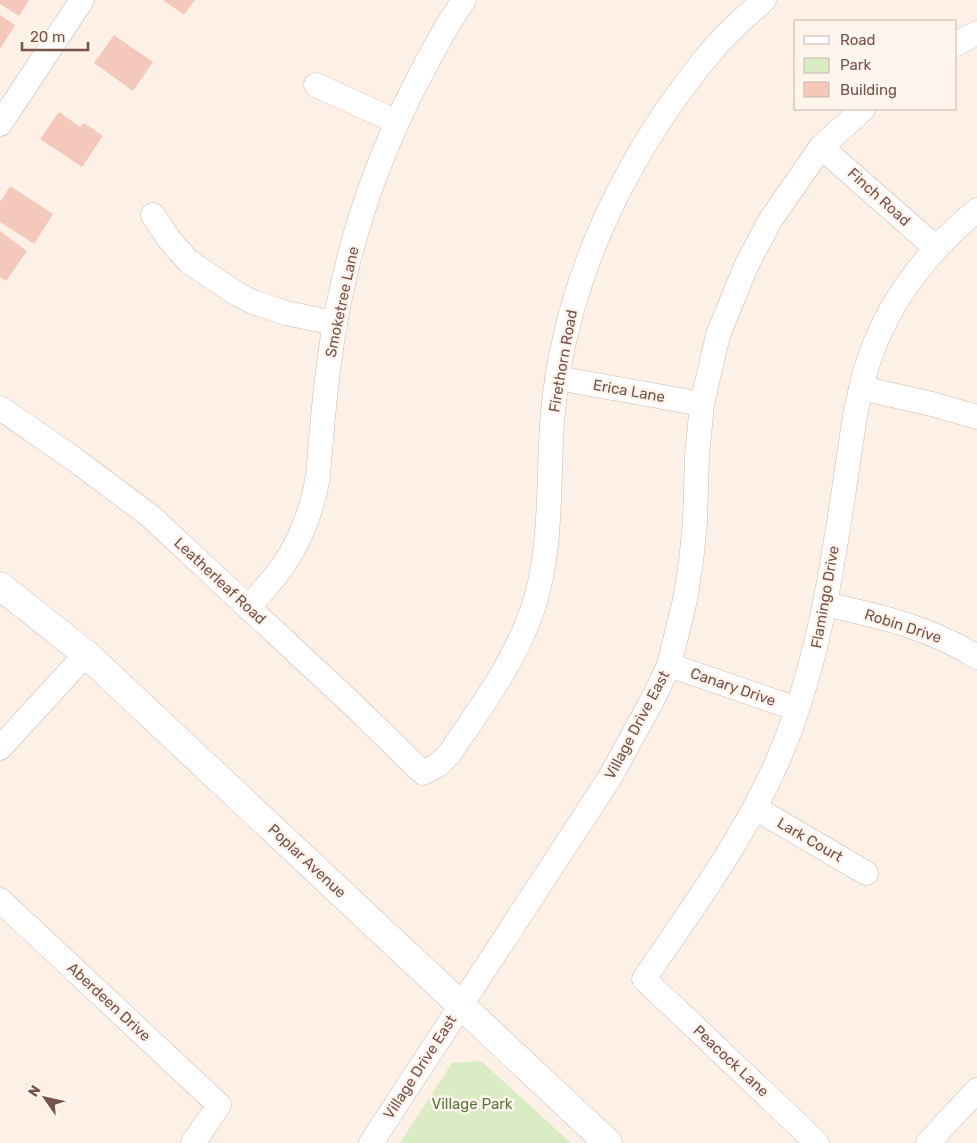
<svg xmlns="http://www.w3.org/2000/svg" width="977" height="1143" font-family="Rubik,sans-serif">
  <rect width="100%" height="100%" fill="#fdf0e6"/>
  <polygon fill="#daecc3" points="481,1061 571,1143 400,1143 452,1063"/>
  <g fill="#f4c9bc">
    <polygon points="0,0 29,0 19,16 0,4"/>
    <polygon points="163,0 195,0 184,15"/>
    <polygon points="0,15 15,25 0,49"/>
    <polygon points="114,35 153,62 133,91 94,63"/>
    <polygon points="59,112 80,127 84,123 103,136 82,167 40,139"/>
    <polygon points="10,186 53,214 34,244 0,222 0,202"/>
    <polygon points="0,231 27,251 6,281 0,277"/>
  </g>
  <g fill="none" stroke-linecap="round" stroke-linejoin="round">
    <defs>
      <g id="street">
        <polyline points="956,44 977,33"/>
        <polyline points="316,85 397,122"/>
        <polyline points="0,124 82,0"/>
        <polyline points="821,147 936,248"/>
        <polyline points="153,215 169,239 188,261 237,294 253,302 286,313 335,323"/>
        <polyline points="557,378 702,404"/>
        <polyline points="861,388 932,404 977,417"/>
        <path d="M0,408L74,459L149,515L349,701L423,773L438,765L450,753C480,708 514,663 532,611C554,547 547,478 553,411C566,276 628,150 715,47C730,30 747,15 764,0"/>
        <path d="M825,604C879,616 929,627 977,657"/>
        <path d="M248,608C260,594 273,580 283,566C301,539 313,507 318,476C321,438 324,400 329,363C342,260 375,159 424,68C436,45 449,21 464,0"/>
        <polyline points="669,665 797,709"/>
        <polyline points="0,748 86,654"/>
        <polyline points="755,808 866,873"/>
        <polyline points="0,900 219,1105 193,1143"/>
        <polyline points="371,1143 609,779 653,699 669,665 685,600 691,562 695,522 697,456 702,404 718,335 747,264 771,219 821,147 863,109"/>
        <path d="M817,1143L644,979C692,909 744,838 778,760C825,651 837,532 855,416C859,396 863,376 870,357C890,299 930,249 977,210"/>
        <polyline points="928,1143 977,1090"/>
      </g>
      <polyline id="secondary" points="0,586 86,654 608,1143"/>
    </defs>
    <use href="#street" stroke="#d2b8ad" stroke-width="25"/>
    <use href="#secondary" stroke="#d5b7ab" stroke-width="29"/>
    <use href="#street" stroke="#fff" stroke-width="24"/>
    <use href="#secondary" stroke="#fff" stroke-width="28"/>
  </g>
  <g text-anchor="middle" stroke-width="5" stroke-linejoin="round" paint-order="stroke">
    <g font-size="15" fill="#785249" stroke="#fff5ed">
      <text transform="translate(879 197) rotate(42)" y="5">Finch Road</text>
      <text transform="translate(342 302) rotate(-78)" y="5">Smoketree Lane</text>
      <text transform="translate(563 361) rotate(-80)" y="5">Firethorn Road</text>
      <text transform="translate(629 391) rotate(10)" y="5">Erica Lane</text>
      <text transform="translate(220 581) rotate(43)" y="5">Leatherleaf Road</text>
      <text transform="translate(825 597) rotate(-80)" y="5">Flamingo Drive</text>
      <text transform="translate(903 626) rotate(18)" y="5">Robin Drive</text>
      <text transform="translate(733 687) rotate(19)" y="5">Canary Drive</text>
      <text transform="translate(637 725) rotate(-62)" y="5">Village Drive East</text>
      <text transform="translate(810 840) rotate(30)" y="5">Lark Court</text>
      <text transform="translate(307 861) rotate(43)" y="5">Poplar Avenue</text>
      <text transform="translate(109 1002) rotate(43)" y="5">Aberdeen Drive</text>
      <text transform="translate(731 1061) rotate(43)" y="5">Peacock Lane</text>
      <text transform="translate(420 1067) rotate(-57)" y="5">Village Drive East</text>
    </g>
    <g font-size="15" fill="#58783d" stroke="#fff5ed">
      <text x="472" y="1109">Village Park</text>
    </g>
  </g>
  <rect x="794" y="20" width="162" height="90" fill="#fff5ed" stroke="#c9b4ab"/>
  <rect x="804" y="36" width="25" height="8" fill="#ffffff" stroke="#c9b4ab"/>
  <text x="840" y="45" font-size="15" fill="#785249">Road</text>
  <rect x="804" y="58" width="25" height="15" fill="#daecc3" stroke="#c9b4ab"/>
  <text x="840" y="70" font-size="15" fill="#785249">Park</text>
  <rect x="804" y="82" width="25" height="15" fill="#f4c9bc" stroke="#c9b4ab"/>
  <text x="840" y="95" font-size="15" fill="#785249">Building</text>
  <g transform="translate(45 1098) rotate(304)" stroke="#fff5ed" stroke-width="4" paint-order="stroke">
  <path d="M0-4L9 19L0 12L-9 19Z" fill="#785249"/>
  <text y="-8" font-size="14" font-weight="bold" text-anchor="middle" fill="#785249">N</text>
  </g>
  <path d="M22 42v8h66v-8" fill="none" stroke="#785249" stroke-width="2.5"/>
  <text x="30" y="42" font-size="15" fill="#785249" stroke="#fff5ed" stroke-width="4" paint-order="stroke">20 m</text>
</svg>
